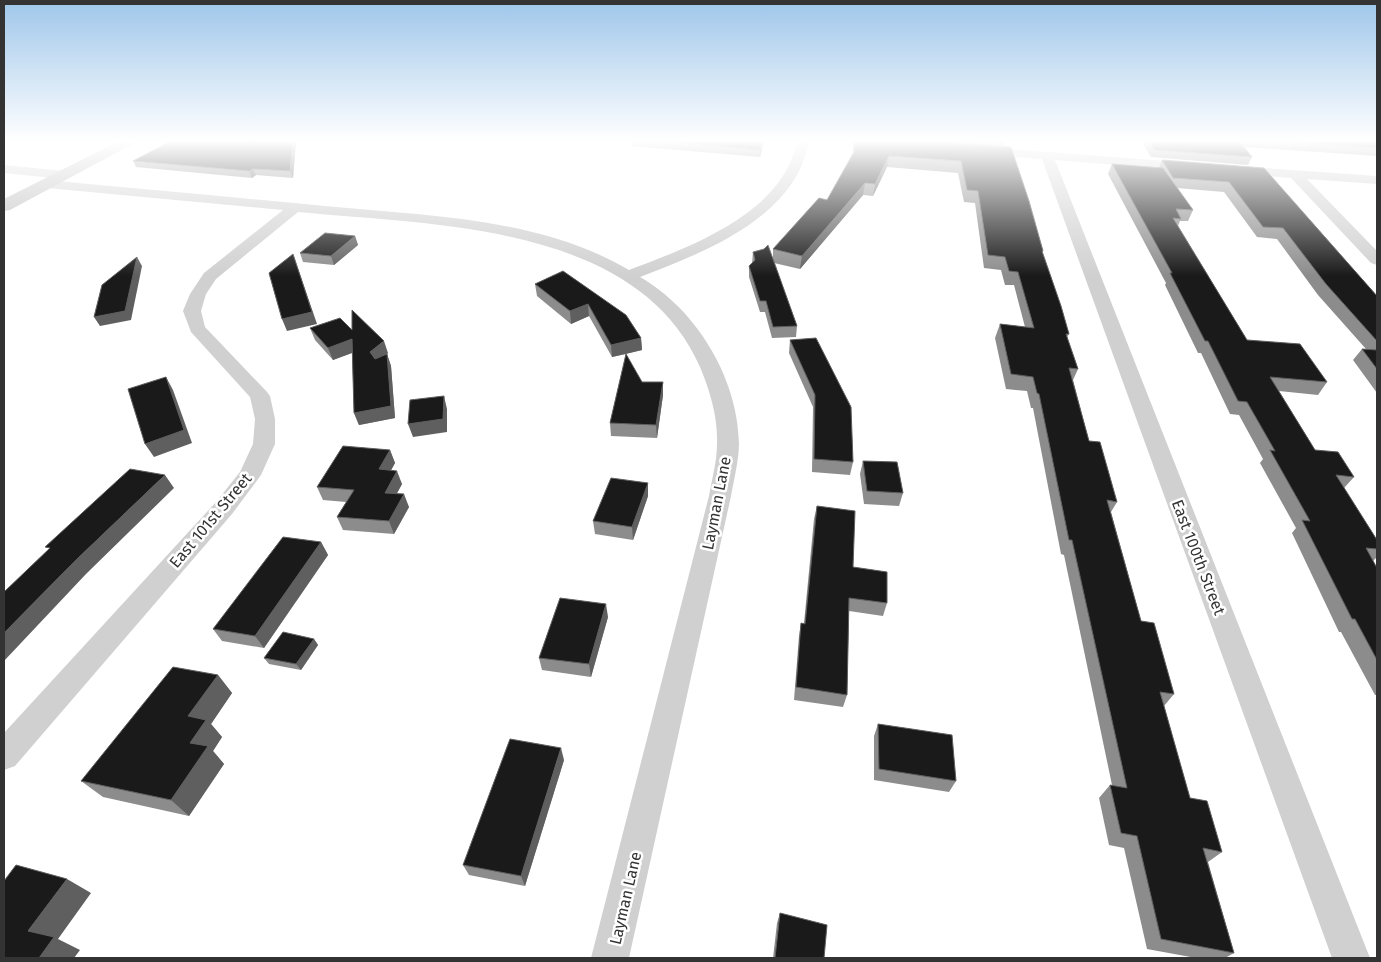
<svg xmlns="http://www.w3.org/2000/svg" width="1381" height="962" font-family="'Fira Sans',sans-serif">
  <rect width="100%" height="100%" fill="#fff"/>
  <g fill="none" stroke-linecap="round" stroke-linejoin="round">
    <g fill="#d0d0d0" fill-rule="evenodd">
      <path d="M798,141H810C807,150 804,159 801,167C774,226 697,255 640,277C696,309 738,378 739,443C739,460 734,479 731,496L629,958H591L709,496C712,479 717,461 717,444C718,417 710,391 700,367C637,223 432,225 298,212L216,279L206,294L201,311L205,327L267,392L270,396L275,419V444L261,475L232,514L15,766L4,770V733L216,502L240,472L253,444L255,419L250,397L191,332L183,311L190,294L204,273L283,210L47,188L42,187L40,184L42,181L47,180C140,189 233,197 325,206C426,216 539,217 629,270C682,250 761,221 788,167C792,159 795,150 798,141Z"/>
      <path d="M841,141H889L891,144C885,150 847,147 841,141Z"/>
      <polygon points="982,147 1192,163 1198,167 1192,171 1055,160 1370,958 1332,958 1042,159 978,154 976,151"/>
      <polygon points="4,165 64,171 70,175 64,179 4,173"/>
      <polygon points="1236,166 1377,176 1377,184 1307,179 1377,251 1377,265 1371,263 1291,178 1231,173 1230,170"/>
    </g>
    <polygon fill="#bdbdbd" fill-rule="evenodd" points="119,141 138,141 10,210 4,211 4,199"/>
  </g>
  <g fill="#8c8c8c">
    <polygon points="296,141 293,178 256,175 252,178 136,167 133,161"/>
    <polygon points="631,141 764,141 760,157 631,146"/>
    <polygon points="854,141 1005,141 1004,147 1043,251 1042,254 1069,334 1067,337 1078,369 1073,380 1089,441 1117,502 1111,512 1141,621 1174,694 1164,706 1190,798 1222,852 1208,862 1234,953 1225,958 1196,958 1147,949 1124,848 1109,845 1099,798 1110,785 1112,785 1064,555 1061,554 1033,408 1031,408 1027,391 1006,389 995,338 1000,324 1025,327 1014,285 1005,285 1001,270 984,268 975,203 964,202 958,173 887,167 873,196 863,195 800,269 774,263 797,326 796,337 772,338 765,312 760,312 749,277 749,266 752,263 753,252 773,258 773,249 827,200 853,153"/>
    <polygon points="1141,141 1377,141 1377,156 1244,147 1252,157 1248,165 1151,157"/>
    <polygon points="1162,160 1264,168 1377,296 1377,393 1353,360 1362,349 1366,349 1318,295 1277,239 1257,237 1224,192 1177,188 1193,210 1188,221 1180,221 1178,226 1247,340 1327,382 1318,395 1279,391 1315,450 1354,477 1344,488 1377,540 1377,557 1373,561 1377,568 1377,695 1375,695 1341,632 1339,632 1292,533 1296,528 1260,463 1263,459 1239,415 1230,414 1201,353 1198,353 1165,285 1166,283 1108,174 1112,164 1159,168"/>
    <polygon points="355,236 358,245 334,265 303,262 300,253"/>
    <polygon points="563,271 641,338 642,350 626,354 642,382 663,382 663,395 657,438 611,436 610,423 626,354 612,357 589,316 571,324 537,296 535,284"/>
    <polygon points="310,328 352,330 388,353 387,354 391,366 395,418 359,425 354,413 352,353 333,360 315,340"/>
    <polygon points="790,340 853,462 850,475 812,472 813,407 789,353"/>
    <polygon points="390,450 395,463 391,470 402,484 397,493 409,507 394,534 343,530 337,517 346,502 323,500 317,487"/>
    <polygon points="863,461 903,493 899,506 864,504 860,474"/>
    <polygon points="648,483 648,496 633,540 595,534 593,521"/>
    <polygon points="817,506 853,567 887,603 883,616 849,611 847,695 843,707 794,700 799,636 801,623 804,623 814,519"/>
    <polygon points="321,542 328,555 264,648 222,641 213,629"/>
    <polygon points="608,617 591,677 542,670 539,658"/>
    <polygon points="314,639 318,645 301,670 269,664 264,658"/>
    <polygon points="218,675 232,693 211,724 222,737 213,751 224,764 189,816 103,797 81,781"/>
    <polygon points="878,724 956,781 949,792 874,780 874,736"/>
    <polygon points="564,760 525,886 469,875 463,865"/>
    <polygon points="780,913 824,958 773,958 777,923"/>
  </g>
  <g fill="#5f5f5f">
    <polygon points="293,141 296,141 293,178 290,171"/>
    <polygon points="762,141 764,141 760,157 760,150"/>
    <polygon points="889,156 887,167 873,196 875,184"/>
    <polygon points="253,169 256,175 252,178 249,171"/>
    <polygon points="865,183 863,195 800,269 802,256"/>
    <polygon points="355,236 358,245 334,265 331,256"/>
    <polygon points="293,254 317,324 287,331 282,319"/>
    <polygon points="137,257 142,266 131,320 100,326 94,317"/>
    <polygon points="588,304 589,316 571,324 570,311"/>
    <polygon points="641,338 642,350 612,357 611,345"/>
    <polygon points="352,339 357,351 333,360 328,348"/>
    <polygon points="384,341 388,353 387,354 391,366 395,418 359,425 354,413 375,364 370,352"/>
    <polygon points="166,377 173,390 192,443 154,457 145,444"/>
    <polygon points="663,382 663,395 657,438 656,425"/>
    <polygon points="444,396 447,409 447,432 413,437 408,424"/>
    <polygon points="390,450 395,463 384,483 379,469"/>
    <polygon points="397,471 402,484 390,506 385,493"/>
    <polygon points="165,475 174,488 86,574 4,661 4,633 75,561"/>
    <polygon points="648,483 648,496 633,540 632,527"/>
    <polygon points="404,494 409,507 394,534 389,521"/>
    <polygon points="321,542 328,555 264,648 255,636"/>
    <polygon points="606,604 608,617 591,677 589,664"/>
    <polygon points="314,639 318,645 301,670 296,664"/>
    <polygon points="218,675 232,693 211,724 222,737 213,751 224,764 189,816 171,800 190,743 188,716"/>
    <polygon points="561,748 564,760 525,886 521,876"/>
    <polygon points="67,879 91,893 58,939 80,950 74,958 39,958 28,931"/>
  </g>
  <g fill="#1a1a1a" stroke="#5f5f5f">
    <polygon points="169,141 293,141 290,171 253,169 249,171 133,161 169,142"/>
    <polygon points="660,141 762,141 760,150"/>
    <polygon points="854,141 930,141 1011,147 1029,201 1043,251 1042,251 1061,306 1069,334 1066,334 1078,369 1069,368 1089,441 1100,442 1117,502 1107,500 1141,621 1154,623 1174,694 1160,692 1190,798 1207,801 1222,852 1203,848 1234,953 1161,939 1137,836 1121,833 1110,785 1127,788 1072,540 1069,540 1039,394 1037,393 1033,377 1011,374 1000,324 1034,328 1018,272 1009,271 1005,257 988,255 978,191 967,190 961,161 889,156 875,184 865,183 802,256 773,249 819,198 827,200 854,152"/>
    <polygon points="1149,141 1239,141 1252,157 1154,150"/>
    <polygon points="1274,141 1377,141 1377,148"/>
    <polygon points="1162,160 1264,168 1377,296 1377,341 1326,284 1283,228 1263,227 1229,182 1173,178"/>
    <polygon points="1112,164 1163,168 1193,210 1176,209 1181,219 1173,218 1247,340 1300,344 1327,382 1270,377 1315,450 1338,452 1354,477 1336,475 1377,540 1377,549 1366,548 1377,568 1377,660 1355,619 1352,619 1302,520 1310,521 1270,450 1275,451 1247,402 1238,401 1208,341 1205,341 1170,273 1172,273"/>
    <polygon points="325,233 355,236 331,256 300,253"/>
    <polygon points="768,245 797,326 773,327 766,301 760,301 749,266 755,260 753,252 764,249"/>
    <polygon points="293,254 312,312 282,319 269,273"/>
    <polygon points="137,257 125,311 94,317 102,285"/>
    <polygon points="563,271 626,315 641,338 611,345 588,304 570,311 535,284"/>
    <polygon points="352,310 384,341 370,352 375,359 387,354 391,406 354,413 352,339 328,348 310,328 340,318 352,330"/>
    <polygon points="816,338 851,407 853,462 814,459 815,395 790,340"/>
    <polygon points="1362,349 1377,350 1377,369"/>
    <polygon points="626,354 642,382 663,382 656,425 610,423"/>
    <polygon points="166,377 184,430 145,444 128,389"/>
    <polygon points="444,396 443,419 408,424 410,400"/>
    <polygon points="343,446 390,450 379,469 397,471 385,493 404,494 389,521 337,517 354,490 317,487"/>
    <polygon points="863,461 897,462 903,493 867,491"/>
    <polygon points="130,469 165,475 75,561 4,633 4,592 50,548 45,547"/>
    <polygon points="611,478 648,483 632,527 593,521"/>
    <polygon points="817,506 855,511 853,567 887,572 887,603 849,598 847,695 796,687 801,623 805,624"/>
    <polygon points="283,537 321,542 255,636 213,629"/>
    <polygon points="560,598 606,604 589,664 539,658"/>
    <polygon points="283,632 314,639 296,664 264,658"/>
    <polygon points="173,667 218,675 188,716 206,720 190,743 208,746 171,800 81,781"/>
    <polygon points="878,724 952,735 956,781 879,769"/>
    <polygon points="510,739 561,748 521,876 463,865"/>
    <polygon points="16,865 67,879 28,931 54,937 39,958 4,958 4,881"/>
    <polygon points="780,913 827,925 824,958 775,958"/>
  </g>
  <linearGradient id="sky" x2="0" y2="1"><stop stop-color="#9ec6ea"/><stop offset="0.51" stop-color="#fff"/><stop offset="1" stop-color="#fff" stop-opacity="0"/></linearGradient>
  <rect width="1381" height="276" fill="url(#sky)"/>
  <g text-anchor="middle" stroke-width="5" stroke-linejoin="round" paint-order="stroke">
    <g font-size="16" fill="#333" stroke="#fff">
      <text transform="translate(716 503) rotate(-79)" y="6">Layman Lane</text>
      <text transform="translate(210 520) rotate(-50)" y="6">East 101st Street</text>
      <text transform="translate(1199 557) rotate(69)" y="6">East 100th Street</text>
      <text transform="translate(625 898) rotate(-77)" y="6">Layman Lane</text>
    </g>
  </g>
  <rect width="1381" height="962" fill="none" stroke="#333333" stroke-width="10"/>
</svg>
